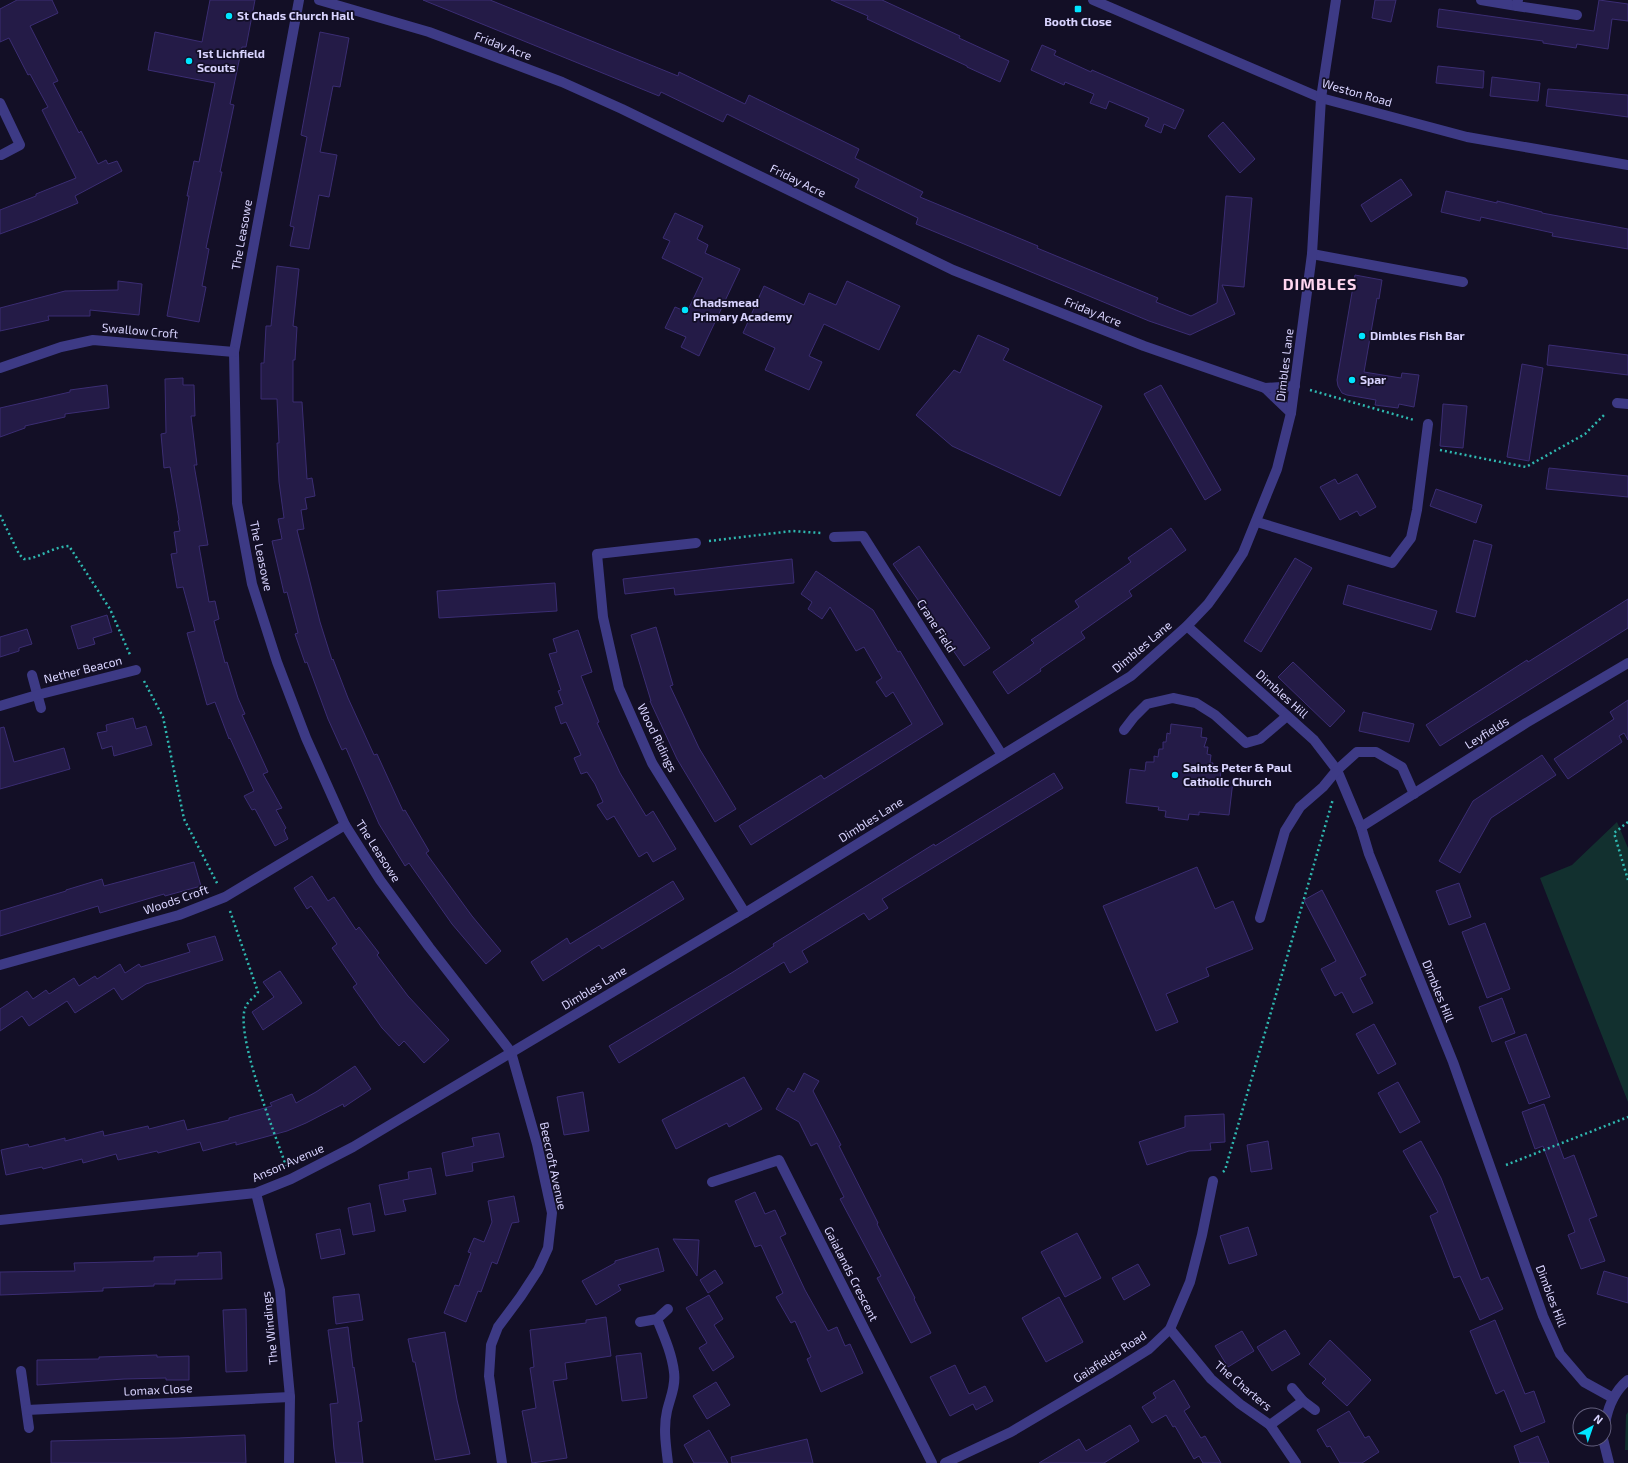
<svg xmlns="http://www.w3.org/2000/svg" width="1628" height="1463" font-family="'Exo 2',sans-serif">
  <rect width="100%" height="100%" fill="#130f26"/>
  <g fill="#12302f">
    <polygon points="1617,822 1628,848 1628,1102 1540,878 1572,865"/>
    <polygon points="1628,1412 1628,1450 1625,1450 1626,1415"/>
  </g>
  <g fill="#241b47" stroke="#3b2d73">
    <polygon points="17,0 52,0 58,13 30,26 58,81 53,83 79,133 81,131 98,164 106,160 108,164 117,161 122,171 75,196 78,203 35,221 0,234 0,210 36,196 36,194 76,178 42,110 48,107 30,74 28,75 9,38 0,42 0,9"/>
    <polygon points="210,0 255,0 246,47 242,47 230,104 234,105 220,172 222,172 206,248 209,249 202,286 206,287 199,322 167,316 189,196 187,196 194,161 199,162 215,83 148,70 155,32 202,42"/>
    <polygon points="423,0 490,0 678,76 679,72 745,104 749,95 859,149 855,158 923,192 920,197 1038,246 1037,248 1158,298 1156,302 1191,316 1217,303 1226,196 1252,198 1244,287 1222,285 1235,314 1190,335 1149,321 916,224 918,218 855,187 859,179 727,114 723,122 661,92 659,96"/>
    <polygon points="831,0 882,0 960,36 959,38 1009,61 1000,82 967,67 967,66 867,19 868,16"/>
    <polygon points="1375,0 1396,0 1391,22 1372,18"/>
    <polygon points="1599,0 1628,4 1628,21 1612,19 1608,49 1577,44 1576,48 1543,43 1543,41 1437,27 1439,9 1594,31"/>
    <polygon points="320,32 349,38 340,87 333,86 320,152 337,155 329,197 319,195 309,249 290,246 294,227 290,226 307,137 301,135"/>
    <polygon points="1042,45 1056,51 1054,55 1091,72 1092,70 1184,110 1175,129 1164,124 1161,133 1145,126 1149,118 1109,101 1106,109 1090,103 1094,94 1065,82 1064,85 1031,70"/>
    <polygon points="1438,66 1484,71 1483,88 1436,83"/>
    <polygon points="1492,77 1540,83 1538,101 1490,96"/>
    <polygon points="1548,89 1628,95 1628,117 1546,106"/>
    <polygon points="1223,122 1255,159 1240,173 1208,136"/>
    <polygon points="1401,179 1412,195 1371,222 1361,205"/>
    <polygon points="1446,191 1497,203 1497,201 1542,212 1542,213 1628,229 1628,249 1552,236 1553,233 1481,217 1480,221 1441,212"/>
    <polygon points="675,213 703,226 697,239 708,245 705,253 740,269 699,356 681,347 686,337 665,328 675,307 687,312 703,278 662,258 670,241 663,238"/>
    <polygon points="277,266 299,269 293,326 297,327 295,360 293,360 293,402 302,402 307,479 312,478 315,496 305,498 307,509 301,510 304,529 297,530 320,622 332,660 333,659 348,698 374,755 377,754 403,811 405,810 429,851 426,853 472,916 501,951 486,964 452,924 409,863 405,866 379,824 346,748 342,750 328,719 307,662 305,663 295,634 298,633 287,592 284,593 272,541 282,539 278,519 284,518 279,482 277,443 279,443 277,399 261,399 261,363 264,363 266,326 271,326"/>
    <polygon points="1355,275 1382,280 1379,299 1377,298 1364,372 1401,378 1402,373 1419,375 1414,407 1399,404 1398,408 1375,405 1376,400 1347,395 1342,393 1338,386 1337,380"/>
    <polygon points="118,281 142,284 139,315 90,310 90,316 48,316 49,320 0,331 0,308 65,291 118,290"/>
    <polygon points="847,281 900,306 879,350 824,324 809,356 822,362 809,390 765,370 775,348 743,333 764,286 804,305 809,293 836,305"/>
    <polygon points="978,335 1009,349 1003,360 1102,406 1060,496 952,446 916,415 954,370 960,373"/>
    <polygon points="1549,345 1628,355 1628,375 1547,365"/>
    <polygon points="1522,364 1543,368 1529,461 1507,457"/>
    <polygon points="183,378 183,385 194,385 195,416 191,416 197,465 194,465 208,545 199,546 209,602 215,601 219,619 214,621 225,663 227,662 238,698 245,714 242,715 268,772 263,774 282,808 276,810 286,828 284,830 288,839 275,846 255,809 252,810 244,796 254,791 230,738 229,739 215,702 207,705 187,633 195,631 183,587 177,588 171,554 177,553 174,532 180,531 178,521 179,520 170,467 164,468 161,434 166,433 165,379"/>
    <polygon points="107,385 109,408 65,414 65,417 25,426 25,428 0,437 0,408 70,392 70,390"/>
    <polygon points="1161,385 1221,490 1205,500 1144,394"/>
    <polygon points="1443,404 1467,406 1463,448 1440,446"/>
    <polygon points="1549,468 1628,476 1628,497 1546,489"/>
    <polygon points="1357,474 1376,507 1360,516 1357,511 1340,520 1320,487 1335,479 1338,484"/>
    <polygon points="1436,489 1482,505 1476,523 1430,506"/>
    <polygon points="1171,528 1186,550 1129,591 1132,596 1081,632 1085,638 1040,669 1041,671 1008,694 993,672 1034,643 1031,640 1079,607 1075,601 1131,562 1128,558"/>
    <polygon points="1474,540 1492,545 1475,617 1456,612"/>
    <polygon points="919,546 990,648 964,666 893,564"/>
    <polygon points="1295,558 1312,568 1261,652 1244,641"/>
    <polygon points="792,559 794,583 675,595 674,588 625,594 623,579"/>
    <polygon points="816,571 873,610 898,652 900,651 943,724 751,845 739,826 821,775 824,779 912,724 893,692 886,697 876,682 882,678 864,647 856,651 830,607 822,619 808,609 812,602 801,594"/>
    <polygon points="555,583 557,611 439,618 437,591"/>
    <polygon points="1348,585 1437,611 1431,630 1343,604"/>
    <polygon points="1628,599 1628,628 1440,746 1426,725 1527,660 1528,662"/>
    <polygon points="107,615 112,632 93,638 95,644 78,649 71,626"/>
    <polygon points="656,627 673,685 670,686 699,748 736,809 715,822 677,759 650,701 651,701 631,635"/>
    <polygon points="27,629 32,644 19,648 19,651 0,657 0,637"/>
    <polygon points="578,630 592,672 581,676 599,722 597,723 620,773 646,816 653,811 676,849 653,862 647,852 639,857 614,816 607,820 597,805 603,802 595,784 587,772 581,774 574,758 581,755 566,722 561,724 555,707 563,704 558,691 561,690 549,654 557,652 553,639"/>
    <polygon points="1293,662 1345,711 1330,727 1278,677"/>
    <polygon points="1628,700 1628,740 1624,733 1619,736 1622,742 1568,779 1554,759 1614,719 1610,712"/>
    <polygon points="1363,712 1414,724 1409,742 1359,731"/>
    <polygon points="133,718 136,729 146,726 152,745 114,756 112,746 102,749 97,733 107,731 106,725"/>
    <polygon points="1171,724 1202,728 1201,737 1207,738 1204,747 1208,747 1207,754 1211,755 1210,763 1213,763 1212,769 1221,770 1220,780 1233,781 1229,815 1199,812 1199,815 1189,814 1188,820 1165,817 1166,811 1158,810 1159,807 1126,803 1130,769 1145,771 1146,762 1154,762 1154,756 1158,757 1159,749 1163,749 1163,742 1166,742 1167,733 1170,734"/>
    <polygon points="4,727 14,762 64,748 70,769 0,789 0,728"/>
    <polygon points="1542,755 1556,775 1491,818 1460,873 1439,861 1473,801"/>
    <polygon points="1054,773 1063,788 882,899 888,908 869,920 864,913 802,951 808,962 790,973 784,962 619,1063 609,1046 733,972 774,946 773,944 794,931 934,844 935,846"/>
    <polygon points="194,862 201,886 165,896 164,894 100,913 98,906 0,936 0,911 66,891 66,890 102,879 104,886"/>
    <polygon points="1197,867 1215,909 1233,901 1253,949 1206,968 1209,976 1166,994 1178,1022 1156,1031 1103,906"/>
    <polygon points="312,876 328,901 334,897 356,930 359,927 379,953 377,955 408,996 449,1040 424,1063 404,1041 399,1046 382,1028 353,987 357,984 332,948 337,944 311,906 307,909 294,888"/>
    <polygon points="673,881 684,899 602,949 599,945 543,981 531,962 567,938 570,944"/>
    <polygon points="1459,883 1471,917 1449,925 1436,891"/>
    <polygon points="1322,890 1366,975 1360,978 1373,1003 1353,1013 1342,992 1335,996 1321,969 1336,961 1304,900"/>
    <polygon points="1485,923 1510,989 1487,998 1462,932"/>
    <polygon points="215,936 223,960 146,984 122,1000 114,988 75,1013 67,1001 29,1026 22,1016 0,1031 0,1009 27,991 33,999 46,990 49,994 74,978 79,986 95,976 97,979 120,964 125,973 139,964 141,967 190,952 187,944"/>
    <polygon points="280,971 302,1003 263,1030 252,1012 274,997 263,982"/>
    <polygon points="1502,998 1515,1033 1492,1042 1479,1007"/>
    <polygon points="1374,1024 1396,1064 1378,1074 1356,1034"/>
    <polygon points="1526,1034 1550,1097 1529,1104 1505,1042"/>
    <polygon points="355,1066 371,1089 344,1107 343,1104 306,1123 287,1131 236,1145 236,1142 203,1151 200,1142 158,1153 157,1151 118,1160 116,1154 83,1163 82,1159 43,1169 42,1167 6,1175 1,1150 28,1144 29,1147 65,1138 65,1141 103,1131 104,1136 148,1126 149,1129 184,1120 187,1130 229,1120 229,1118 272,1106 270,1103 292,1094 296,1103 316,1092"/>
    <polygon points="804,1073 819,1081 813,1091 841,1145 839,1146 878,1223 877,1224 915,1298 914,1299 931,1333 911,1343 877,1278 881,1276 840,1199 844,1197 817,1143 811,1146 799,1122 776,1109 788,1088 794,1092"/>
    <polygon points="744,1077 762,1109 729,1127 727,1123 676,1149 662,1120"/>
    <polygon points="1398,1082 1420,1122 1400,1133 1378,1093"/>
    <polygon points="583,1092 589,1131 564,1135 557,1097"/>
    <polygon points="1544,1104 1564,1159 1574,1155 1597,1216 1589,1219 1605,1261 1581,1269 1568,1235 1575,1232 1543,1146 1535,1149 1522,1112"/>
    <polygon points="1224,1114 1225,1142 1210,1143 1211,1150 1189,1151 1147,1165 1139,1142 1185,1127 1185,1116"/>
    <polygon points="499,1133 504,1157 472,1163 473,1171 446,1176 442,1153 474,1146 472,1138"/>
    <polygon points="1268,1141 1272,1169 1251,1172 1247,1145"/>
    <polygon points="1421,1141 1441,1178 1481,1280 1488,1277 1503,1309 1480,1320 1460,1276 1454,1278 1430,1216 1438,1212 1403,1151"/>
    <polygon points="431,1168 436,1194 403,1200 406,1211 385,1215 379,1185 409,1179 408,1172"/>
    <polygon points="755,1192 765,1214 775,1210 786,1234 780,1237 805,1290 828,1331 837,1327 845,1346 850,1344 863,1373 821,1392 807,1359 811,1357 795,1321 791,1323 776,1297 783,1293 761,1245 755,1247 735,1201"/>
    <polygon points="514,1196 519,1222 512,1223 497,1264 492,1262 481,1292 478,1291 466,1322 444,1313 455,1285 459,1286 471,1253 468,1252 474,1238 484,1242 492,1222 488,1201"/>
    <polygon points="370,1203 375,1231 353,1235 348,1208"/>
    <polygon points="1248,1227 1257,1255 1229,1264 1220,1236"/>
    <polygon points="340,1229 345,1254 321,1259 316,1234"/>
    <polygon points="1077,1233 1101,1278 1065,1297 1041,1252"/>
    <polygon points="673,1239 699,1240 697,1276"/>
    <polygon points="658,1248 664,1271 618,1285 621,1290 596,1305 582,1281 615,1263 615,1261"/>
    <polygon points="221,1252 222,1279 175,1280 175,1284 154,1284 154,1286 103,1288 103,1291 0,1295 0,1272 75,1271 74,1263 154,1261 154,1257 198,1256 198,1253"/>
    <polygon points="1138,1264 1150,1285 1124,1300 1112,1278"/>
    <polygon points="715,1270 723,1283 708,1293 700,1280"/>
    <polygon points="1604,1271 1628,1278 1628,1303 1597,1294"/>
    <polygon points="359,1294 363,1320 336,1324 333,1297"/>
    <polygon points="709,1295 723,1319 714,1325 734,1357 713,1371 699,1348 707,1343 686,1308"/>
    <polygon points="1059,1297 1083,1342 1046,1362 1022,1318"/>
    <polygon points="246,1309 247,1371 226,1372 223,1310"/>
    <polygon points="606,1317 611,1356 565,1363 567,1379 553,1381 567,1458 532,1463 522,1411 536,1408 530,1368 534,1367 530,1330 586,1323 586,1320"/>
    <polygon points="1495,1320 1525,1394 1534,1391 1545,1422 1521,1432 1504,1390 1496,1394 1470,1331"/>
    <polygon points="348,1327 353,1368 354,1367 362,1421 358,1422 363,1463 336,1463 334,1449 330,1404 338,1403 328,1330"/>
    <polygon points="1285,1330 1300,1354 1272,1371 1257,1347"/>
    <polygon points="1242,1331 1254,1351 1228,1367 1215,1346"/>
    <polygon points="445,1332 457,1400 470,1454 435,1460 415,1362 413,1362 408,1339"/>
    <polygon points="1330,1340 1371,1380 1347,1406 1322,1383 1326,1379 1309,1364"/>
    <polygon points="641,1353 647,1398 622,1401 616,1356"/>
    <polygon points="157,1355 157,1357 189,1356 189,1380 166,1380 166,1378 124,1379 37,1385 37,1360 99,1359 99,1357"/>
    <polygon points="955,1365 969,1394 985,1386 993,1401 976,1410 973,1404 950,1416 930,1377"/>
    <polygon points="1174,1380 1190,1407 1184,1411 1201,1438 1205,1436 1221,1463 1203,1463 1199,1456 1194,1459 1175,1426 1173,1427 1166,1415 1152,1423 1142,1407 1156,1398 1153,1393"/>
    <polygon points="716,1382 730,1405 707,1419 693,1396"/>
    <polygon points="1349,1411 1365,1438 1369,1436 1379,1452 1362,1463 1340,1463 1330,1446 1327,1447 1317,1430"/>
    <polygon points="1130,1425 1139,1441 1104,1463 1039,1463 1079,1439 1086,1451"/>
    <polygon points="709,1430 728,1463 694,1463 684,1445"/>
    <polygon points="245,1435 246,1463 51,1463 51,1441 178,1438"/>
    <polygon points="1538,1436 1549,1463 1520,1463 1514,1446"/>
    <polygon points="807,1439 813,1463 732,1463 731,1457"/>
  </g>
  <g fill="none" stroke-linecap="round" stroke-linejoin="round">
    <g stroke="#2fb8b0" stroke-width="2.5" stroke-dasharray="2 3" stroke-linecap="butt">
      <polyline points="1310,390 1414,420"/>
      <polyline points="1440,450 1526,467 1585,434 1606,413"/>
      <path d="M0,515L19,554L24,559C38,559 52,547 69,546L110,609L131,657"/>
      <polyline points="709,541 792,531 821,533"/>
      <polyline points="144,681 163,717 184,819 218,885"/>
      <polyline points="1628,822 1614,833 1628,880"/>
      <path d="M230,911L258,992C255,997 249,1000 246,1006C233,1031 276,1136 286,1166"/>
      <polyline points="1506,1165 1628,1117"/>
      <polyline points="1223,1172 1225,1170 1333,799"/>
    </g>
    <g stroke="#3d3a85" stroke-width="10">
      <polyline points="299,0 234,352 237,503 252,584 277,662 306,738 345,825 380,880 429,947 511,1052 537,1144 552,1213 548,1248 538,1270 521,1296 498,1327 491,1345 489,1376 502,1463"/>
      <polyline points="319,0 429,32 562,82 622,109 953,270 1144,346 1265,388"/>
      <polyline points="1093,0 1321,98 1467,137 1628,165"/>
      <polyline points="1481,0 1517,6"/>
      <polyline points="1518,0 1517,6 1577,15"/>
      <polyline points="0,103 20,145 1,155"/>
      <polyline points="1312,254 1463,282"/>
      <polyline points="0,368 61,347 93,340 234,352"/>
      <polyline points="1617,403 1628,404"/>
      <polyline points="1291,413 1265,388 1295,386"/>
      <polyline points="1257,522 1392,563 1411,538 1417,510 1428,424"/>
      <polyline points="834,537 863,536 1002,755"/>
      <polyline points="696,543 597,554 603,617 619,688 652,763 745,913"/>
      <polyline points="1187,626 1314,740 1337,770 1361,827 1369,854 1453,1062 1543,1316 1560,1354 1584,1382 1613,1398"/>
      <polyline points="32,675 41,708"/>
      <polyline points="0,706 37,695 136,670"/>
      <polyline points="1124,730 1134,717 1147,704 1173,698 1196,703 1215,715 1246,743 1260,739 1287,716"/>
      <polyline points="1361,827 1526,723 1628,663"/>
      <polyline points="1260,918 1285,831 1300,807 1323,787 1337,770 1357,752 1376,752 1402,767 1414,794"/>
      <polyline points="0,965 179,915 225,897 345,825"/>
      <polyline points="712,1182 779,1160 932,1463"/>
      <polyline points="256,1193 280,1290 290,1397 289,1463"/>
      <polyline points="0,1220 256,1193 291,1179 353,1147 745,913 1131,676 1187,626 1208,604 1226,579 1243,553 1277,469 1291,413 1312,254 1321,98 1336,0"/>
      <path d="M657,1319C664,1336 672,1354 674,1372C676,1386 670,1398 667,1411C663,1428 666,1446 668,1463"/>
      <polyline points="640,1322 657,1319 668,1309"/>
      <polyline points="1170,1329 1211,1379 1240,1404 1270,1425 1296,1463"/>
      <polyline points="21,1371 29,1428"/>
      <polyline points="1292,1388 1303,1401 1315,1410"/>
      <polyline points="27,1410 290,1397"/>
      <polyline points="1270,1425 1303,1401"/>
      <path d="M1604,1432C1606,1412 1612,1393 1628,1380"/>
      <polyline points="1603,1439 1609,1463"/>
      <polyline points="945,1463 1011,1432 1109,1374 1149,1349 1170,1329 1190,1282 1202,1235 1213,1181"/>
    </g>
  </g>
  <g fill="#00e5ff" stroke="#130f26" stroke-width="1.5">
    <rect x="1074" y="5" width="8" height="8" rx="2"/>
    <circle cx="229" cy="16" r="4"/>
    <circle cx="189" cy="61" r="4"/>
    <circle cx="685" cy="310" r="4"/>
    <circle cx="1362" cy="336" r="4"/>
    <circle cx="1352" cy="380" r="4"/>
    <circle cx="1175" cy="775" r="4"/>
  </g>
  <g text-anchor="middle" stroke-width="3.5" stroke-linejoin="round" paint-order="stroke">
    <g font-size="12" font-weight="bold" fill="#d9d4ff" stroke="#130f26" text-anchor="start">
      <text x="237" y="20">St Chads Church Hall</text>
      <text x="1078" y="26" text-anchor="middle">Booth Close</text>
      <text x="197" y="58">1st Lichfield<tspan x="197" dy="14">Scouts</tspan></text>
      <text x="693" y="307">Chadsmead<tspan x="693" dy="14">Primary Academy</tspan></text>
      <text x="1370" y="340">Dimbles Fish Bar</text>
      <text x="1360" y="384">Spar</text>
      <text x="1183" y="772">Saints Peter &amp; Paul<tspan x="1183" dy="14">Catholic Church</tspan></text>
    </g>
    <g font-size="12" fill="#d9d4ff" stroke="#130f26">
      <text transform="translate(503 46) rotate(21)" y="4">Friday Acre</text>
      <text transform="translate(1357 93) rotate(16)" y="4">Weston Road</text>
      <text transform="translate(798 181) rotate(26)" y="4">Friday Acre</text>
      <text transform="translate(242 235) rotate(-80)" y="4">The Leasowe</text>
      <text transform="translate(1093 312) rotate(22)" y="4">Friday Acre</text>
      <text transform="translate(140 331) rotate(5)" y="4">Swallow Croft</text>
      <text transform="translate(1285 365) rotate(-83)" y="4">Dimbles Lane</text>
      <text transform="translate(261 556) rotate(78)" y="4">The Leasowe</text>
      <text transform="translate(936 626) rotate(57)" y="4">Crane Field</text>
      <text transform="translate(1142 647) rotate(-40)" y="4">Dimbles Lane</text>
      <text transform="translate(83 670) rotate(-14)" y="4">Nether Beacon</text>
      <text transform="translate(1282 694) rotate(42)" y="4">Dimbles Hill</text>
      <text transform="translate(1487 733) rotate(-32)" y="4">Leyfields</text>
      <text transform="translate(657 738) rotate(64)" y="4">Wood Ridings</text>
      <text transform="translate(871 820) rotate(-32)" y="4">Dimbles Lane</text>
      <text transform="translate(378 851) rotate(57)" y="4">The Leasowe</text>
      <text transform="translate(176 900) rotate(-19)" y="4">Woods Croft</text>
      <text transform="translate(594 988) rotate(-31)" y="4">Dimbles Lane</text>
      <text transform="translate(1438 991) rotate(68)" y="4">Dimbles Hill</text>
      <text transform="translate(288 1163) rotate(-24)" y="4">Anson Avenue</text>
      <text transform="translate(553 1166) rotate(78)" y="4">Beecroft Avenue</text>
      <text transform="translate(851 1274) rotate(63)" y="4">Gaialands Crescent</text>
      <text transform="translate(1551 1296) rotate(69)" y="4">Dimbles Hill</text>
      <text transform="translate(270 1328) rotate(-96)" y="4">The Windings</text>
      <text transform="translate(1110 1357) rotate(-33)" y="4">Gaiafields Road</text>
      <text transform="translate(1243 1386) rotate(40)" y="4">The Charters</text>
      <text transform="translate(158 1390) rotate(-3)" y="4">Lomax Close</text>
    </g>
    <g font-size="16" font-weight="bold" letter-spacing="1" fill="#ffd6f0" stroke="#130f26">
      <text x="1320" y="290">DIMBLES</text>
    </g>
  </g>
  <g transform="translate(1592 1427) rotate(40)"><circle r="19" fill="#130f26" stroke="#625e7d"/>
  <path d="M0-3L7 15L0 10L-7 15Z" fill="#00e5ff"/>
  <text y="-6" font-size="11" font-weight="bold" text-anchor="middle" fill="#d9d4ff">N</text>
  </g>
</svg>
